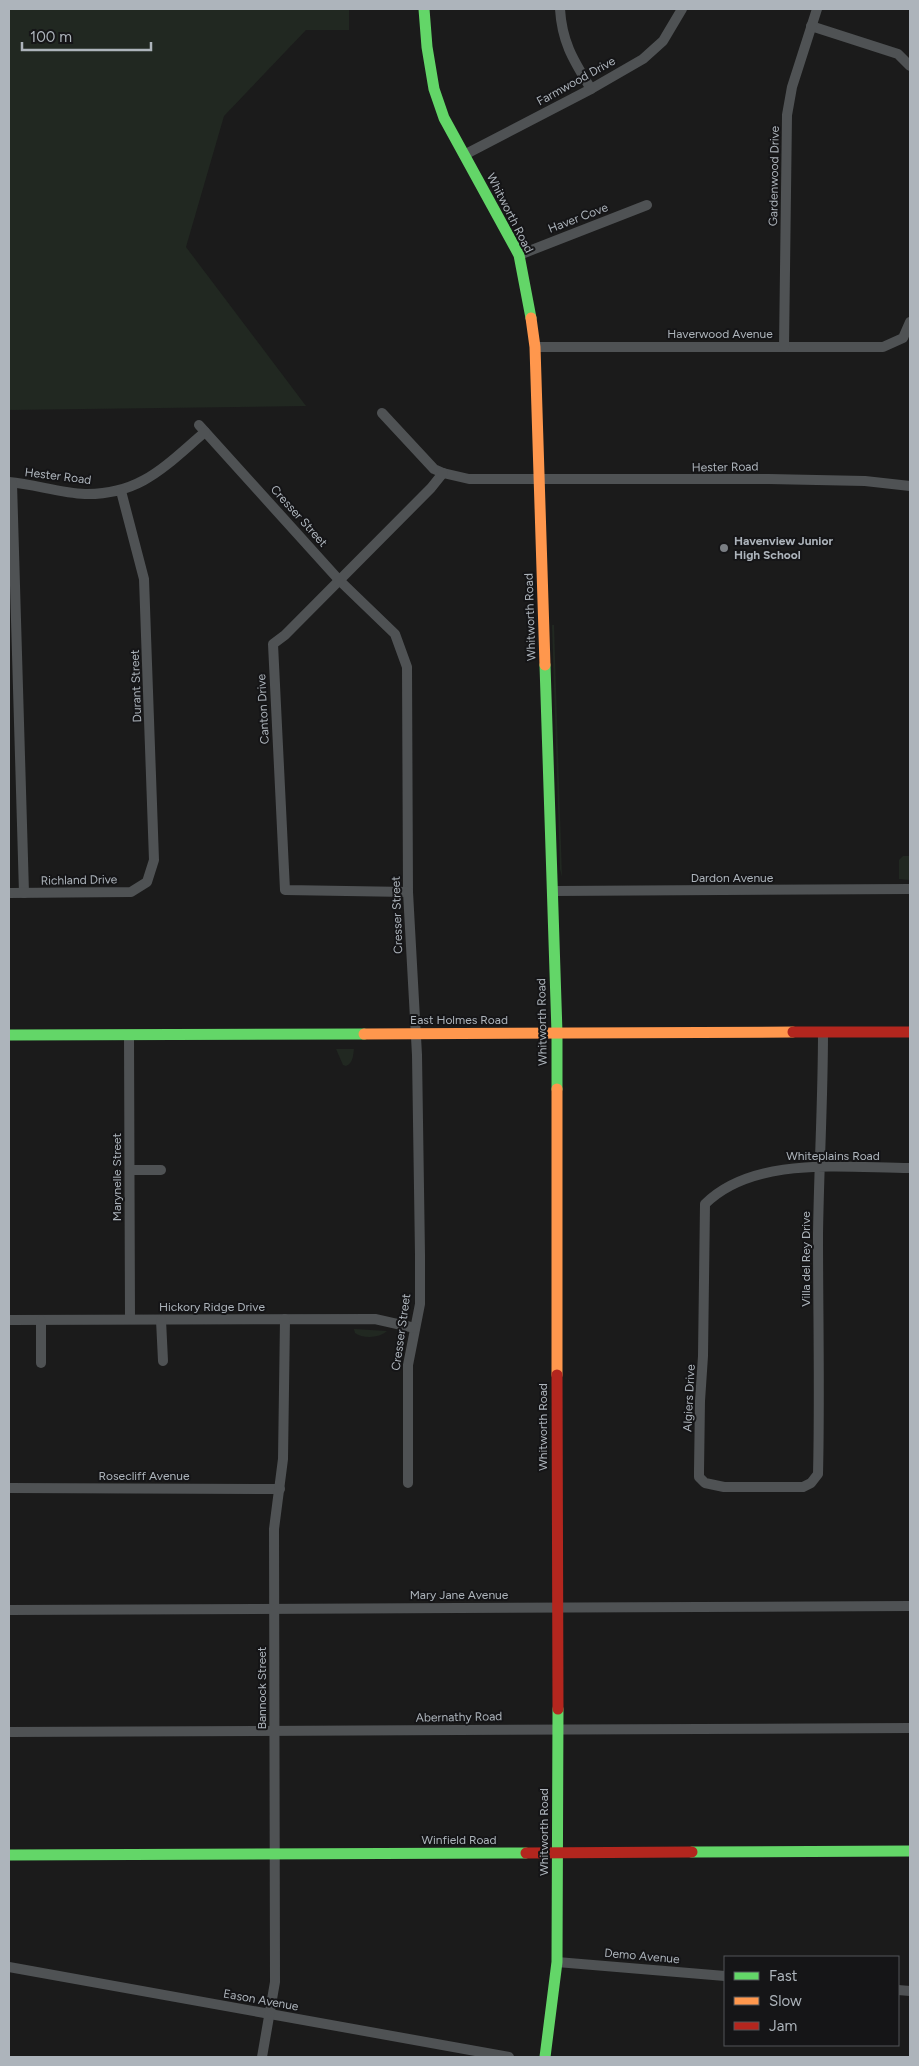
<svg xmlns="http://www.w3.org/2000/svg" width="919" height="2066" font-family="Figtree,sans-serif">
  <rect width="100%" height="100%" fill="#1b1b1b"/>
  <g fill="#212821">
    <polygon points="9,9 349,9 349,30 306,30 224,116 186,247 306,406 9,410"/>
    <polygon points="552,625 554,625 562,877 560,869"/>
    <polygon points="903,856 910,856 910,880 899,879 899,860"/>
    <path d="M336,1049H354C353,1056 353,1063 346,1066L343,1065Z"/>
    <path d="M354,1329L387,1331C380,1338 363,1339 355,1333Z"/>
  </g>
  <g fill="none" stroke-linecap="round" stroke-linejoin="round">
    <g stroke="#4f5254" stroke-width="10">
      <path d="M560,9C562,43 574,61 591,89"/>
      <polyline points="811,26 898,54 910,66"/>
      <polyline points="464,155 591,89 643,59 663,41 682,9"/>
      <polyline points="519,255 647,205"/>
      <polyline points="535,347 883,347 903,338 910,322"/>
      <polyline points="784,347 787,115 792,87 817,9"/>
      <polyline points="382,413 434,469 443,473 469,479 769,479 865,481 910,486"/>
      <polyline points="199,425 339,580 395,634 407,667 408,892 417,1055 420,1255 420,1304 408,1365 408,1483"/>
      <path d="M9,482C34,484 60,493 85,494C141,495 166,465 205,432"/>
      <polyline points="12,483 24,893"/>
      <polyline points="553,891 910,889"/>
      <polyline points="408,892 285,890 273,644 285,635 431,488 443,473"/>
      <polyline points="9,893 131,892 147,882 154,860 144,579 121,491"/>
      <path d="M823,1032C823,1099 819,1166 818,1234C818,1314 820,1394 818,1474L811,1483L803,1487H724L705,1483L699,1477V1471L700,1401L703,1356L705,1204C754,1155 846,1168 910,1168"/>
      <polyline points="129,1035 130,1319"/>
      <polyline points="130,1170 161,1170"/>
      <polyline points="9,1320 375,1319 415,1328"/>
      <polyline points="161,1320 163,1361"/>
      <polyline points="41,1363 41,1320"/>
      <polyline points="9,1488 280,1489"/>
      <polyline points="9,1610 910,1606"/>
      <polyline points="9,1732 910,1728"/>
      <polyline points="557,1962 725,1976"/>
      <polyline points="9,1967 509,2057"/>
      <polyline points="898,1990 910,1991"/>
      <polyline points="262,2057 275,1982 274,1529 283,1459 285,1319"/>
    </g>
    <g stroke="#63d668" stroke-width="11">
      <polyline points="424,9 427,47 434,89 444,118 519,255 531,318"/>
      <polyline points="545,665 557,1033 557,1089"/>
      <polyline points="9,1035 364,1034"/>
      <polyline points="692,1852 910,1851"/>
      <polyline points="9,1855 526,1853"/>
      <polyline points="545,2057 557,1962 558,1709"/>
    </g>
    <g stroke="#ff974d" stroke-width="11">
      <polyline points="531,318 535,347 545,665"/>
      <polyline points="364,1034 793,1032"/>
      <polyline points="557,1089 557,1375"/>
    </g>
    <g stroke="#b3261e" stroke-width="11">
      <polyline points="793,1032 910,1032"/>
      <polyline points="557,1375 558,1709"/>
      <polyline points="526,1853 692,1852"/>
    </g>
  </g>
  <circle fill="#7a7e83" stroke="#151517" stroke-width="2" cx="724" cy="548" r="5"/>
  <g text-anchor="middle" stroke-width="4" stroke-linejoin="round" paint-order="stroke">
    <g font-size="12" fill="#adb4bb" stroke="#151517">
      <text transform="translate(576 81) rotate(-29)" y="4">Farmwood Drive</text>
      <text transform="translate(774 176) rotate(-89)" y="4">Gardenwood Drive</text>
      <text transform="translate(510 213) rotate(63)" y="4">Whitworth Road</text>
      <text transform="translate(578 218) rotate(-21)" y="4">Haver Cove</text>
      <text x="720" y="338">Haverwood Avenue</text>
      <text transform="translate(725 467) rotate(-1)" y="4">Hester Road</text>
      <text transform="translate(58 476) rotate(7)" y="4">Hester Road</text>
      <text transform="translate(299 516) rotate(48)" y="4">Cresser Street</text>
      <text transform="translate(530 617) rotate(-92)" y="4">Whitworth Road</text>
      <text transform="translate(136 686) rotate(-92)" y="4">Durant Street</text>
      <text transform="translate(263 709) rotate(-93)" y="4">Canton Drive</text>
      <text x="732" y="882">Dardon Avenue</text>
      <text transform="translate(79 880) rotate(-1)" y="4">Richland Drive</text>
      <text transform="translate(397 915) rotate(-92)" y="4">Cresser Street</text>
      <text x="459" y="1024">East Holmes Road</text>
      <text transform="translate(542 1022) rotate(-91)" y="4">Whitworth Road</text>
      <text x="833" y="1160">Whiteplains Road</text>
      <text transform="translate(117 1177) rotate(-90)" y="4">Marynelle Street</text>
      <text transform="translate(806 1259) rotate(-90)" y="4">Villa del Rey Drive</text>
      <text x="212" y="1311">Hickory Ridge Drive</text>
      <text transform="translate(401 1332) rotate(-82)" y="4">Cresser Street</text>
      <text transform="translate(689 1398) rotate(-87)" y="4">Algiers Drive</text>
      <text transform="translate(543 1427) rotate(-90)" y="4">Whitworth Road</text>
      <text x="144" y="1480">Rosecliff Avenue</text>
      <text x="459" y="1599">Mary Jane Avenue</text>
      <text transform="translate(262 1688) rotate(-90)" y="4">Bannock Street</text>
      <text transform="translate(459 1717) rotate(-1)" y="4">Abernathy Road</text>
      <text transform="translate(544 1832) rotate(-90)" y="4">Whitworth Road</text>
      <text x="459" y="1844">Winfield Road</text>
      <text transform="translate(642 1956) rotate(5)" y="4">Demo Avenue</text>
      <text transform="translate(261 2000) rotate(10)" y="4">Eason Avenue</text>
    </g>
    <g font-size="12" font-weight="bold" fill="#adb4bb" stroke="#151517" text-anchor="start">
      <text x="734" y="545">Havenview Junior<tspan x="734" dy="14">High School</tspan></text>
    </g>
  </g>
  <rect width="919" height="2066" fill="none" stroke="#adb4bb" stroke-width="20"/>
  <rect x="724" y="1956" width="175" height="90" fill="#151517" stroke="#525559"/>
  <rect x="734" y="1972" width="25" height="8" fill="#63d668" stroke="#525559"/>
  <text x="769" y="1981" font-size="15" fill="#adb4bb">Fast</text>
  <rect x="734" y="1997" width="25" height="8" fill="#ff974d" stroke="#525559"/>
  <text x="769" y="2006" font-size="15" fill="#adb4bb">Slow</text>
  <rect x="734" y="2022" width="25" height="8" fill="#b3261e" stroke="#525559"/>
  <text x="769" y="2031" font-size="15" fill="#adb4bb">Jam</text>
  <path d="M22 42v8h129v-8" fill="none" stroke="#adb4bb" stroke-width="2.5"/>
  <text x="30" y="42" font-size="15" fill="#adb4bb" stroke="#151517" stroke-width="4" paint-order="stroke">100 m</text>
</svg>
